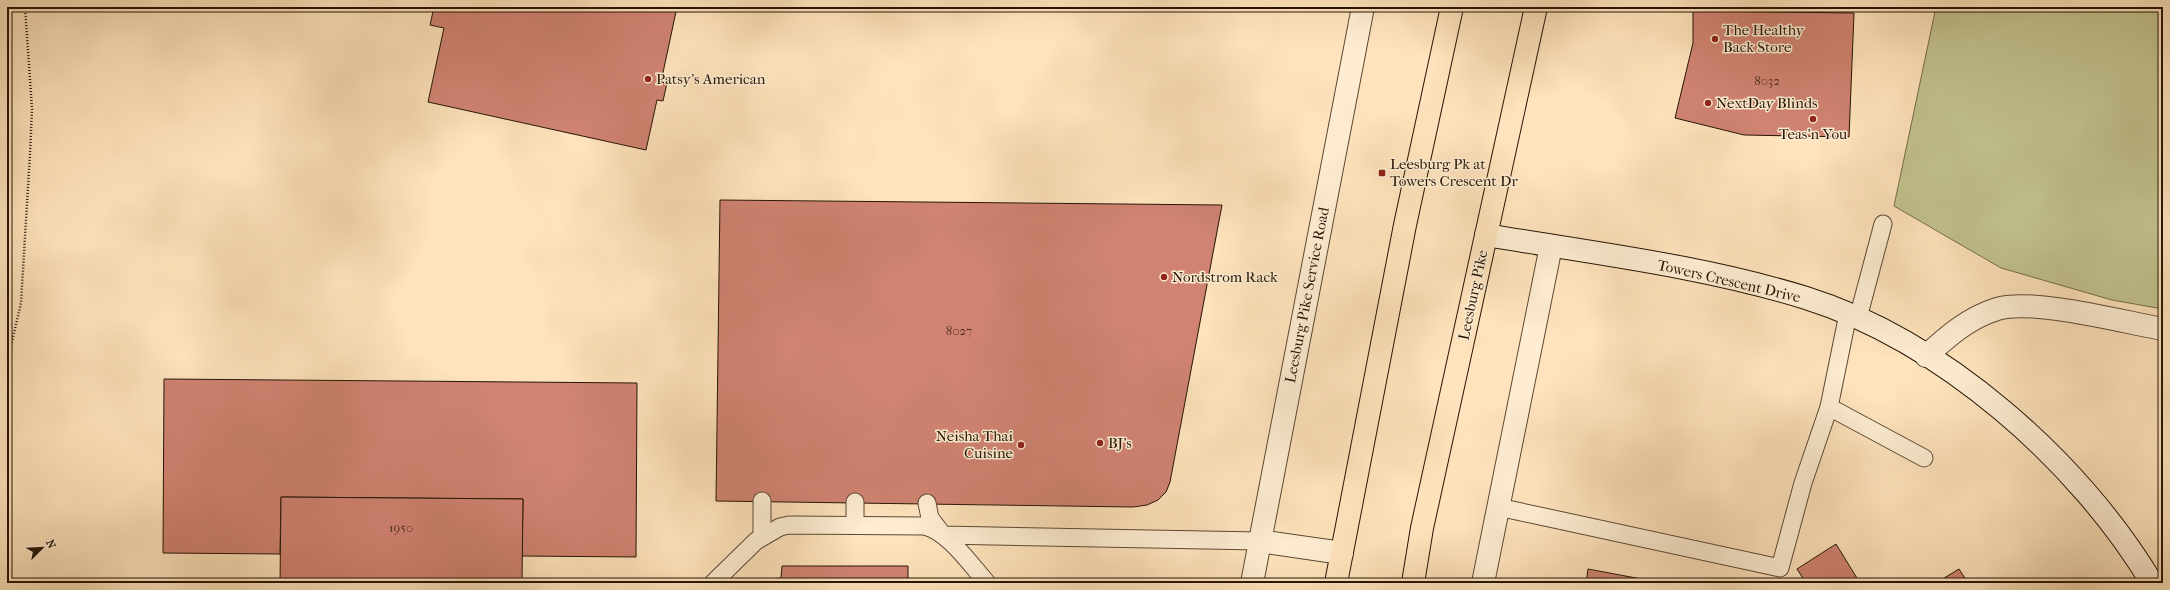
<svg xmlns="http://www.w3.org/2000/svg" width="2170" height="590" font-family="'IM FELL French Canon',serif">
  <rect width="100%" height="100%" fill="#fee3bc"/>
  <filter id="stains"><feTurbulence type="fractalNoise" baseFrequency=".005" numOctaves="4"/><feColorMatrix values="0 0 0 0 .2 0 0 0 0 .09 0 0 0 0 .02 0 0 0 .5 -.17"/></filter>
  <radialGradient id="worn" r=".72"><stop offset=".6" stop-color="#630" stop-opacity="0"/><stop offset="1" stop-color="#630" stop-opacity=".3"/></radialGradient>
  <polygon fill="#c2c38f" stroke="#746c4a" points="1936,7 2163,7 2163,309 2112,300 2001,268 1894,206"/>
  <g fill="#d08372" stroke="#251504">
    <polygon points="434,7 677,7 661,82 667,83 663,101 657,100 646,150 428,102 444,28 430,25"/>
    <polygon points="1693,11 1854,13 1849,137 1744,135 1675,118 1693,43"/>
    <polygon points="720,200 1222,205 1170,482 1166,492 1158,500 1147,505 1133,507 716,501"/>
    <polygon points="164,379 637,383 636,557 522,556 523,499 281,497 280,554 163,553"/>
    <polygon points="281,497 523,499 522,583 280,583"/>
    <polygon points="1836,544 1860,583 1806,583 1797,569"/>
    <polygon points="782,566 908,566 908,580 921,580 921,583 757,583 766,579 781,578"/>
    <polygon points="1588,569 1663,583 1586,583"/>
    <polygon points="1959,569 1968,583 1936,583"/>
  </g>
  <g fill="none" stroke-linecap="round" stroke-linejoin="round">
    <defs>
      <g id="lane">
        <polyline points="1858,318 1883,224"/>
        <polyline points="1829,407 1924,458"/>
        <polyline points="927,503 930,518 943,535 1259,541"/>
        <polyline points="1498,507 1780,568 1803,483 1829,407 1848,314"/>
        <polyline points="855,525 855,502"/>
        <polyline points="762,536 762,501"/>
        <path d="M713,583L756,541L780,527L789,525L924,526C948,531 971,565 987,583"/>
      </g>
      <g id="street">
        <path d="M1926,356C1947,337 1968,318 1997,309C2033,298 2123,322 2163,329"/>
        <polyline points="1259,541 1342,553"/>
        <polyline points="1252,583 1363,7"/>
        <polyline points="1483,583 1551,246"/>
      </g>
      <path id="secondary" d="M1486,235C1593,253 1703,266 1806,298C1943,341 2079,461 2152,583"/>
      <g id="highway">
        <polyline points="1336,583 1405,225 1452,7"/>
        <polyline points="1413,583 1422,528 1536,7"/>
      </g>
    </defs>
    <use href="#lane" stroke="#5b4832" stroke-width="19"/>
    <use href="#street" stroke="#5b4832" stroke-width="24"/>
    <use href="#secondary" stroke="#251504" stroke-width="24"/>
    <use href="#highway" stroke="#251504" stroke-width="24"/>
    <polyline stroke="#251504" stroke-width="2.5" stroke-dasharray="1 2" stroke-linecap="butt" points="7,363 21,303 30,154 32,109 25,7"/>
    <use href="#lane" stroke="#feedd3" stroke-width="17"/>
    <use href="#street" stroke="#feedd3" stroke-width="22"/>
    <use href="#secondary" stroke="#feedd3" stroke-width="22"/>
    <use href="#highway" stroke="#fee3bc" stroke-width="22"/>
  </g>
  <g fill="#8f2418" stroke="#feedd3" stroke-width="1.5">
    <circle cx="1715" cy="39" r="4"/>
    <circle cx="648" cy="79" r="4"/>
    <circle cx="1708" cy="103" r="4"/>
    <circle cx="1813" cy="119" r="4"/>
    <rect x="1378" y="169" width="8" height="8" rx="2"/>
    <circle cx="1164" cy="277" r="4"/>
    <circle cx="1100" cy="443" r="4"/>
    <circle cx="1021" cy="445" r="4"/>
  </g>
  <g text-anchor="middle" stroke-width="3" stroke-linejoin="round" paint-order="stroke">
    <g font-size="13" fill="#503020">
      <text x="1767" y="85">8032</text>
      <text x="959" y="335">8027</text>
      <text x="401" y="532">1950</text>
    </g>
    <g font-size="15" fill="#251504" stroke="#feedd3" text-anchor="start">
      <text x="1723" y="35">The Healthy<tspan x="1723" dy="17">Back Store</tspan></text>
      <text x="656" y="84">Patsy's American</text>
      <text x="1716" y="108">NextDay Blinds</text>
      <text x="1813" y="139" text-anchor="middle">Teas'n You</text>
      <text x="1390" y="169">Leesburg Pk at<tspan x="1390" dy="17">Towers Crescent Dr</tspan></text>
      <text x="1172" y="282">Nordstrom Rack</text>
      <text x="1013" y="441" text-anchor="end">Neisha Thai<tspan x="1013" dy="17">Cuisine</tspan></text>
      <text x="1108" y="448">BJ's</text>
    </g>
    <g font-size="15" fill="#251504" stroke="#feedd3">
      <text transform="translate(1729 281) rotate(13)" y="5">Towers Crescent Drive</text>
      <text transform="translate(1307 295) rotate(-79)" y="5">Leesburg Pike Service Road</text>
      <text transform="translate(1473 295) rotate(-78)" y="5">Leesburg Pike</text>
    </g>
  </g>
  <rect width="2170" height="590" fill="none" stroke="#fee3bc" stroke-width="24"/>
  <rect x="8" y="8" width="2154" height="574" fill="none" stroke="#251504" stroke-width="2"/>
  <rect x="12" y="12" width="2146" height="566" fill="none" stroke="#251504"/>
  <g transform="translate(42 548) rotate(66)" stroke="#feedd3" stroke-width="3" paint-order="stroke">
  <path d="M0-3L7 15L0 10L-7 15Z" fill="#251504"/>
  <text y="-6" font-size="11" font-weight="bold" text-anchor="middle" fill="#251504">N</text>
  </g>
  <rect width="100%" height="100%" filter="url(#stains)"/>
  <rect width="100%" height="100%" fill="url(#worn)"/>
</svg>
